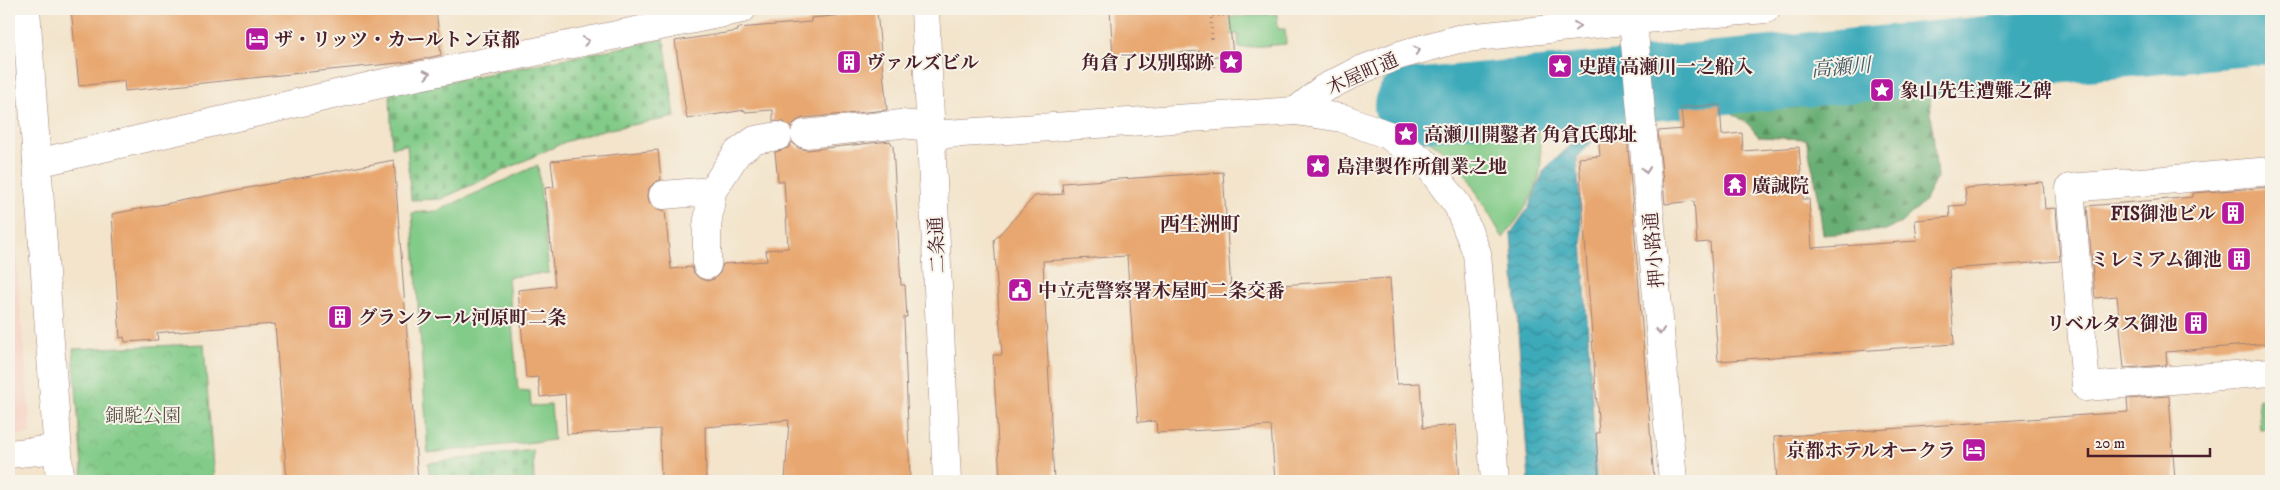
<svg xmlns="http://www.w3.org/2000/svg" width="2280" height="490" font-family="'IM FELL DW Pica','Noto Serif JP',serif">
  <defs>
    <pattern id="forest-firs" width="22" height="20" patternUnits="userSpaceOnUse" patternTransform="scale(1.25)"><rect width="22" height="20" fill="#69af74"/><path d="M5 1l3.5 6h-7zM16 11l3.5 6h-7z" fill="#588e5f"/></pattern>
    <pattern id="cemetery-stones" width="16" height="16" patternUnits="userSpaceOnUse" patternTransform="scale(1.25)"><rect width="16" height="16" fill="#82cb88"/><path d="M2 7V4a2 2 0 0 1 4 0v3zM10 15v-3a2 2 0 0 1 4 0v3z" fill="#72ae76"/></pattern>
    <pattern id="park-crowns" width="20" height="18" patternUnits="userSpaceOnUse" patternTransform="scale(1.25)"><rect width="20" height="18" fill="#82cb88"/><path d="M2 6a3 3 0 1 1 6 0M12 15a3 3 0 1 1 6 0" fill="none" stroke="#72ae76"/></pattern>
    <pattern id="water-waves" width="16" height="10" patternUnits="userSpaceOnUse" patternTransform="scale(1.25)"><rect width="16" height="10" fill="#3caaba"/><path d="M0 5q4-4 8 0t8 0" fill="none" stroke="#348a97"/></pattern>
  </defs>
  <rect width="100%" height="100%" fill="#f7f3e8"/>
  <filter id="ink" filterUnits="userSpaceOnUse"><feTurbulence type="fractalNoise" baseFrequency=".02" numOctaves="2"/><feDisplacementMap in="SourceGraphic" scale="10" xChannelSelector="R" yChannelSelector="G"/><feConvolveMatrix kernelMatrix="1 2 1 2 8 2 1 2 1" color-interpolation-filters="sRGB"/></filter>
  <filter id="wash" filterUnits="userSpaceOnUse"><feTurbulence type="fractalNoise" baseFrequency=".0096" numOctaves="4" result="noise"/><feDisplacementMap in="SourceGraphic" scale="20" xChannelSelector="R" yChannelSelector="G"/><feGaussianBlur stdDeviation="1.12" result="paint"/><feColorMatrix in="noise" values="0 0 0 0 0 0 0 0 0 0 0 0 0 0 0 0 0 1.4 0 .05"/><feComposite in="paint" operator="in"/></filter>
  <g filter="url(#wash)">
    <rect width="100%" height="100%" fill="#f3e4cb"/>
    <polygon fill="#f6d2c3" points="9,168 31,434 9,436"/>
    <polygon fill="url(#forest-firs)" stroke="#5a6750" points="1928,79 1937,177 1924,202 1901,223 1886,230 1823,235 1817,189 1806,139 1759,137 1748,124 1731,112 1735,94 1873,81"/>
    <g fill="url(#cemetery-stones)" stroke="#66755a">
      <polygon points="664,39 675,117 599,131 565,142 441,199 411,200 407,145 392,147 390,93"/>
      <polygon points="533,450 534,481 430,481 428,463"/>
    </g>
    <polygon fill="url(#park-crowns)" stroke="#66755a" points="204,344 214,481 83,481 73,349"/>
    <g fill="#82cb88" stroke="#66755a">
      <polygon points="1277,14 1278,29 1285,29 1286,44 1239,48 1238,34 1220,35 1219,18"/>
      <path d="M1537,127C1549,177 1533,200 1503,238L1458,161L1422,136Z"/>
      <polygon points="538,165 549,273 508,277 518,390 530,391 531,406 551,405 554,440 428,453 412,213 437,211"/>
      <polygon points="2271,398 2271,402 2263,403 2265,424 2271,424 2271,428 2260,429 2258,399"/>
    </g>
    <polygon fill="url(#water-waves)" stroke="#436472" points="1617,112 1577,158 1597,481 1529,481 1511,233 1529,207 1544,170 1584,133 1595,116"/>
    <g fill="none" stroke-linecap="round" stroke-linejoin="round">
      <polyline stroke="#3caaba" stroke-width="74" points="1411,106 2271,27"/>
    </g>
    <g id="blocks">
      <g fill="#e8a76f">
        <polygon points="71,9 436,9 441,55 408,62 125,91 124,81 79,86"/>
        <polygon points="1110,9 1228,9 1233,55 1200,57 1200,51 1113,57"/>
        <polygon points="877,12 887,110 803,118 796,121 791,128 784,122 773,121 773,110 745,112 745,110 687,119 675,41 738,31 738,28 811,22 811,18"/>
        <polygon points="1720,105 1722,135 1742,133 1743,151 1799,147 1803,199 1809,199 1812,248 1917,241 1915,220 1950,217 1949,206 1967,205 1965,188 2043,182 2045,209 2056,208 2060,261 1949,269 1954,344 1718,361 1710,242 1697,243 1694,201 1665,204 1658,131 1683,129 1681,107"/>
        <polygon points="1627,134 1654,481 1599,481 1596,433 1599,433 1579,158 1600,156 1598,137"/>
        <polygon points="890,141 893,146 901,285 905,285 907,317 904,317 910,481 785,481 789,420 705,427 706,481 661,481 660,429 567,434 565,394 540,397 538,377 526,378 518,290 555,286 545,188 554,187 551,161 658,150 661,180 655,182 649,188 648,197 650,204 656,209 665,211 671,269 692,267 694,273 699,278 707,281 714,279 720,273 723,264 767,261 766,250 788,248 784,181 778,181 775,152 788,148 792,142 798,148 807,150"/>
        <polygon points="394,160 418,481 287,481 275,324 165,332 157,333 158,340 125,342 124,337 120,338 112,214"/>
        <polygon points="1223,172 1231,288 1390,278 1397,384 1420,383 1423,428 1456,425 1460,481 1275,481 1271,426 1157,433 1156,421 1138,422 1127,256 1043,261 1054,481 1000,481 993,355 1002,355 994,240 1035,196 1063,194 1062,183"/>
        <polygon points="2271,187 2271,343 2166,352 2167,365 2124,368 2117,296 2095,298 2087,206 2193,197 2193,193"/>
        <polygon points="2169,396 2175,481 1777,481 1774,437 2128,412 2127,399"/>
      </g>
    </g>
  </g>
  <g filter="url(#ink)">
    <use href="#blocks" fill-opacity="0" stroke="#9e827b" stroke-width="1"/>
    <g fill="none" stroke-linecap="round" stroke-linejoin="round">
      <defs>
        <g id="minor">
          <polyline points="26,9 60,481"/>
          <polyline points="925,9 947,481"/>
          <polyline points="1633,20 1673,481"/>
          <polyline points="1296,111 1323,89 1358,71 1400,55 1458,39 1633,20 1766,9"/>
          <polyline points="805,134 901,124 931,127"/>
          <polyline points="931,135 1296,111 1342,118 1388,135 1428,165 1458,206 1477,253 1495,481"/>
          <polyline points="37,163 380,84 742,9"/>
          <polyline points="2271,171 2070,188 2086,387 2271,372"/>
          <polyline points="663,195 712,191"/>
          <polyline points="707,265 707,227 712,191 737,153 755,140 778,136"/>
          <polyline points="9,454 57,449"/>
        </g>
      </defs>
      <use href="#minor" stroke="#9e827b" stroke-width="29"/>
      <g stroke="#9e827b" stroke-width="3" stroke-dasharray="1 4" stroke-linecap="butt">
        <polyline points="1212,39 1211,16 1257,13 1257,9"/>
        <polyline points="1214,56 1214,68"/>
      </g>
      <use href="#minor" stroke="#fff" stroke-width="28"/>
    </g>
    <defs><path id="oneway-chevron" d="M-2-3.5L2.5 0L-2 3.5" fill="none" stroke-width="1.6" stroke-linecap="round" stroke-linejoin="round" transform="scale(1.25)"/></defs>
    <g stroke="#ae9aa0">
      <use href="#oneway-chevron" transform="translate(1577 26) rotate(-6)"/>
      <use href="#oneway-chevron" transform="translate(586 41) rotate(-12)"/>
      <use href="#oneway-chevron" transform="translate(1417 50) rotate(-16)"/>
      <use href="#oneway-chevron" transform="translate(427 74) rotate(-12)"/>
      <use href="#oneway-chevron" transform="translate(1646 170) rotate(85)"/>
      <use href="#oneway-chevron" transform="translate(1660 331) rotate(85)"/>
    </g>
  </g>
  <defs>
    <symbol id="hotel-square" viewBox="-11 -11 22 22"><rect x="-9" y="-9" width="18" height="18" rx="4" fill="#b5179e" stroke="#f7f3e8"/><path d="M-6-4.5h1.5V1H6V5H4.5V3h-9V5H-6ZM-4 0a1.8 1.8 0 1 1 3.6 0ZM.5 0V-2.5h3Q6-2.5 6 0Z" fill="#fff"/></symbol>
    <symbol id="building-square" viewBox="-11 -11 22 22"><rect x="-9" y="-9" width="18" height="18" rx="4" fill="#b5179e" stroke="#f7f3e8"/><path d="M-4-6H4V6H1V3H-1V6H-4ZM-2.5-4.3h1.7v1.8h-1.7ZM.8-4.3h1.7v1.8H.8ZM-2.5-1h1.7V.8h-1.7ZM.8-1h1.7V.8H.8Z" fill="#fff"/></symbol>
    <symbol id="sight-square" viewBox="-11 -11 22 22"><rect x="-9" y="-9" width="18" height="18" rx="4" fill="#b5179e" stroke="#f7f3e8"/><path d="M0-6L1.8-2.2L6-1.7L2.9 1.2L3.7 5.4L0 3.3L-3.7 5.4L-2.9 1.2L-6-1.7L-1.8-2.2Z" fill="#fff"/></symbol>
    <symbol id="temple-square" viewBox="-11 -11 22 22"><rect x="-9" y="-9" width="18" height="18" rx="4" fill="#b5179e" stroke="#f7f3e8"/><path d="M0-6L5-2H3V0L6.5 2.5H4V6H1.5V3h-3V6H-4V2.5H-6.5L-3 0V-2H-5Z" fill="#fff"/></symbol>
    <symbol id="civic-square" viewBox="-11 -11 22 22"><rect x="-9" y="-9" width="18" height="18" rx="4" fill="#b5179e" stroke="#f7f3e8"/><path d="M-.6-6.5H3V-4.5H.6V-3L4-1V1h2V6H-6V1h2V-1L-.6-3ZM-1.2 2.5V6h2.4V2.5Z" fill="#fff"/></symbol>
  </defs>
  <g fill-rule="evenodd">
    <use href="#hotel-square" x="243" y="25" width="28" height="28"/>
    <use href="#building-square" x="835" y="48" width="28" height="28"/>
    <use href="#sight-square" x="1217" y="48" width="28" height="28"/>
    <use href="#sight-square" x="1546" y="52" width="28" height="28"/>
    <use href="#sight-square" x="1868" y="76" width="28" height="28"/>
    <use href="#sight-square" x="1392" y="120" width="28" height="28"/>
    <use href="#sight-square" x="1304" y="152" width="28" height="28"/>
    <use href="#temple-square" x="1721" y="171" width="28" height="28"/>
    <use href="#building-square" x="2219" y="199" width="28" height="28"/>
    <use href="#building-square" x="2225" y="245" width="28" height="28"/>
    <use href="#civic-square" x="1006" y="276" width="28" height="28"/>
    <use href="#building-square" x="326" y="303" width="28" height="28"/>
    <use href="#building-square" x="2182" y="309" width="28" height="28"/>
    <use href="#hotel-square" x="1960" y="436" width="28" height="28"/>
  </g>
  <g text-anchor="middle" stroke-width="4" stroke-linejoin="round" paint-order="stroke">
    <g font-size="19" font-weight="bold" fill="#4a1f2b" stroke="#f7f3e8" text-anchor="start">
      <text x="274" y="46">ザ・リッツ・カールトン京都</text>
      <text x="866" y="69">ヴァルズビル</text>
      <text x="1214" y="69" text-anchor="end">角倉了以別邸跡</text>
      <text x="1578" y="73">史蹟 高瀬川一之船入</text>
      <text x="1900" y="97">象山先生遭難之碑</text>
      <text x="1424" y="141">高瀬川開鑿者 角倉氏邸址</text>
      <text x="1336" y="173">島津製作所創業之地</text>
      <text x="1752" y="192">廣誠院</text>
      <text x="2216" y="220" text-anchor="end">FIS御池ビル</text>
      <text x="2222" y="266" text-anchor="end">ミレミアム御池</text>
      <text x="1038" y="297">中立売警察署木屋町二条交番</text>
      <text x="358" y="324">グランクール河原町二条</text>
      <text x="2178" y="330" text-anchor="end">リベルタス御池</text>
      <text x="1956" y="457" text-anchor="end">京都ホテルオークラ</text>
    </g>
    <g font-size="19" fill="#4a1f2b" stroke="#f7f3e8">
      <text transform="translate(1362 73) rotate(-24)" y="7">木屋町通</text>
      <text transform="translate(936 245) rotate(-93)" y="7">二条通</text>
      <text transform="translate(1653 250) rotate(-95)" y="7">押小路通</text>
    </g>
    <g font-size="19" fill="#5b5347" stroke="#f7f3e8">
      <text x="143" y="422">銅駝公園</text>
    </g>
    <g font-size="20" font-style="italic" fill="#445764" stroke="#f7f3e8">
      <text transform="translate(1841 67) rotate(-5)" y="7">高瀬川</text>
    </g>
    <g font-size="20" font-weight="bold" fill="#4a1f2b" stroke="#f7f3e8">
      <text x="1200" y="231">西生洲町</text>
    </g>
  </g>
  <rect width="2280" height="490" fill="none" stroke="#f7f3e8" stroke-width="30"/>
  <path d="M2088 448v8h122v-8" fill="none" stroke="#4a1f2b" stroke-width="2.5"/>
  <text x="2095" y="448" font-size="15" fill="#4a1f2b" stroke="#f7f3e8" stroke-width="4" paint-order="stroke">20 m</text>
</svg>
